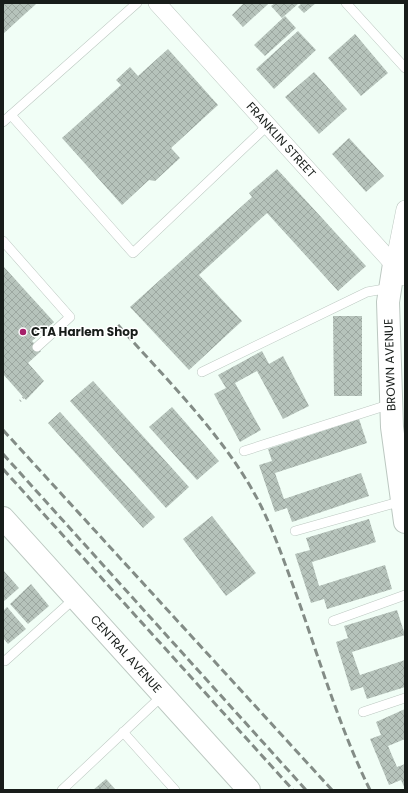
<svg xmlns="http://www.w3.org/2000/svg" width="408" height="793" font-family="Poppins,sans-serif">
  <defs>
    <pattern id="building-cross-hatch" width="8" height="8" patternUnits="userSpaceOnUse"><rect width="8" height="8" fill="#b6c3bb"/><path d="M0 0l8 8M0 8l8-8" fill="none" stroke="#9ca7a0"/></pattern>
  </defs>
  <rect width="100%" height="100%" fill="#f1fef6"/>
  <g fill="url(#building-cross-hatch)">
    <polygon points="3,3 37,3 3,34"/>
    <polygon points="244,3 268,4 243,27 232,15"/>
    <polygon points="275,3 299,3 282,18 271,6"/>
    <polygon points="302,3 316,3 304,13 298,7"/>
    <polygon points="285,16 296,28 265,56 254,45"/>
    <polygon points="298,31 316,50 274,89 256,69"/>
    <polygon points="355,34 388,73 361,96 328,58"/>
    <polygon points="168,49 218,105 171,148 180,158 155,181 149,180 122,205 62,138 121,85 116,80 130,67 138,76"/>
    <polygon points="314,72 347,109 319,134 285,97"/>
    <polygon points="349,138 384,176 366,192 332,154"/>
    <polygon points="277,169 366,266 338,291 267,213 199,275 242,321 189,370 130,307 252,197 249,193"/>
    <polygon points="3,266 54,322 32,341 41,351 28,363 44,381 26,400 3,374"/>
    <polygon points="333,316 362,316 362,396 334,396"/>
    <polygon points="262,351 269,364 283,356 309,406 283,419 257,371 235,383 261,430 240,442 214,394 226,388 218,375"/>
    <polygon points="93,381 189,487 166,508 70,401"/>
    <polygon points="172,407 219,461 197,480 149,427"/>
    <polygon points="60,412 155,517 143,528 48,423"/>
    <polygon points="359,419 367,443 275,473 284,499 361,473 369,496 292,522 287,508 275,512 259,465 272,461 268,449"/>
    <polygon points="212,516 256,573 226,596 183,539"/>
    <polygon points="369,519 376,542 312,562 319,586 385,565 392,589 327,609 324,599 311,603 295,554 310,550 306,538"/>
    <polygon points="3,570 19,588 3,602"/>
    <polygon points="31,584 49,606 28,624 10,604"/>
    <polygon points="7,607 26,629 8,644 3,638 3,611"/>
    <polygon points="397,610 405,635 352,652 360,675 405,660 405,687 367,699 363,687 351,691 336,642 348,638 344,626"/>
    <polygon points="405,709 405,739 388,746 397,767 405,764 405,789 401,780 389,785 370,739 381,735 376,722"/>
    <polygon points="106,779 116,790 93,790"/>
  </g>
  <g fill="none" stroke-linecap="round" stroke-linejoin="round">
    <defs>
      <g id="lane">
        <polyline points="346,3 405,68"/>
        <polyline points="11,115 133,253 268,125"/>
        <polyline points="3,122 137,3"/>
        <polyline points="3,241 70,317 37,347"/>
        <polyline points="202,372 367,292 390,288"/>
        <polyline points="244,451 391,404"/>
        <polyline points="295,531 402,501"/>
        <polyline points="333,621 405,595"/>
        <polyline points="5,661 75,598"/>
        <polyline points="363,712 405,698"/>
        <polyline points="123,732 175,790"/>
        <polyline points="62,790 163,695"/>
      </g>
      <g id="street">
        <polyline points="157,3 405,277"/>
        <polyline points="394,264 405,209"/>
      </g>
      <g id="secondary">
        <polyline points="405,254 394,264 388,302 392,427 405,522"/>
        <polyline points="3,518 249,790"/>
      </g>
    </defs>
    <use href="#lane" stroke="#bcc8c1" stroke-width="10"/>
    <use href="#street" stroke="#bcc8c1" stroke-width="18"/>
    <use href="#secondary" stroke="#bcc8c1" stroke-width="24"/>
    <polyline stroke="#a7b1ab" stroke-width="2.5" stroke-dasharray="1 3" stroke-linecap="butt" points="20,401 24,397"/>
    <use href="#lane" stroke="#fff" stroke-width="9"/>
    <use href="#street" stroke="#fff" stroke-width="17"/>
    <use href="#secondary" stroke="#fff" stroke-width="22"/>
    <g stroke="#838c86" stroke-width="3" stroke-dasharray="8 4" stroke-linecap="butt">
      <path d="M118,325C165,378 218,430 253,491C269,519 280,550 291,580C317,650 337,723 370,790"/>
      <polyline points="3,430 332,790"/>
      <polyline points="3,454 306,790"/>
      <polyline points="3,469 293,790"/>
    </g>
  </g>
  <circle fill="#a6206a" stroke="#fff" stroke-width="1.5" cx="23" cy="332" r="4"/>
  <g text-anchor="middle" stroke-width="3" stroke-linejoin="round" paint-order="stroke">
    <g font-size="12" fill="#181d1a" stroke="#fff">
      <text transform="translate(281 140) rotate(48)" y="4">FRANKLIN STREET</text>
      <text transform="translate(390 365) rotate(-92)" y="4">BROWN AVENUE</text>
      <text transform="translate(126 654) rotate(48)" y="4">CENTRAL AVENUE</text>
    </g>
    <g font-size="12" font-weight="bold" fill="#181d1a" stroke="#fff" text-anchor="start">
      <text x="31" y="336">CTA Harlem Shop</text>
    </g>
  </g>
  <rect width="408" height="793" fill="none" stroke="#181d1a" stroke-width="8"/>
</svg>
